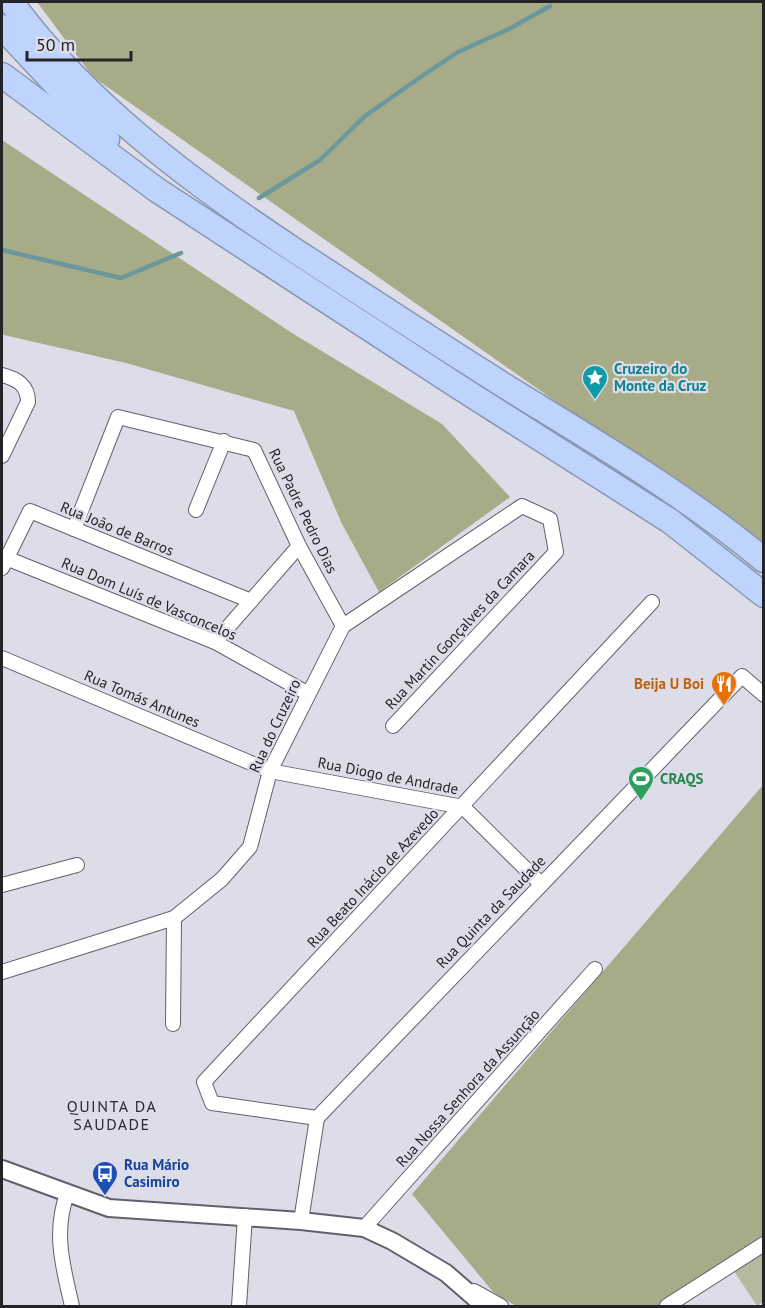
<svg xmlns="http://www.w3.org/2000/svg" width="765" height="1308" font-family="'PT Sans',sans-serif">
  <rect width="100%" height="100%" fill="#dddde9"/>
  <polygon fill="#b7b99f" points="761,1254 763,1258 763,1302 757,1306 734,1271"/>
  <g fill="#a8ab87">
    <polygon points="37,2 763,2 763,547 93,77"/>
    <polygon points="2,140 292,333 442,424 510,497 379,592 341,522 294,411 126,363 4,335 2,333"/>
    <polygon points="763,785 763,1236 657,1306 516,1306 493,1292 412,1194"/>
  </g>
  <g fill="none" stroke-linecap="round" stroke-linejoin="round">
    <g stroke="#6b989c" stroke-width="4.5">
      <polyline points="259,198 320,160 365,116 425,74 458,52 509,29 550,6"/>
      <polyline points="2,250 121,278 181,253"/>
    </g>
    <defs>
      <g id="minor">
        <path d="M2,375C17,379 28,385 28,402L2,456"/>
        <polyline points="196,510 224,441"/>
        <polyline points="74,529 118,417 254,450 299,546 343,626"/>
        <polyline points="6,558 215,642 307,693"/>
        <polyline points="2,568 30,511 251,601"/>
        <polyline points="215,642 299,546"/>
        <polyline points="2,658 270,771 463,807 541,884"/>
        <polyline points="2,885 77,865"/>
        <polyline points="2,972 174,918 222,879 250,847 270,771 343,626 522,506 550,519 556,552 393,726"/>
        <polyline points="173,1024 174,918"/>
        <polyline points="317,1118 212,1103 204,1082 652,602"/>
        <path d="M67,1194C53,1233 63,1267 72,1306"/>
        <polyline points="301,1221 317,1118 742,676 764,695"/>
        <polyline points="364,1228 595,969"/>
        <polyline points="474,1291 501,1306"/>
        <polyline points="239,1306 245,1216"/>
        <polyline points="667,1306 764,1244"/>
      </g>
      <polyline id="tertiary" points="2,1169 109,1208 301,1221 364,1228 392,1241 446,1273 484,1306"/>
      <g id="motorway">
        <path d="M11,2C84,102 191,182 294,250C369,299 444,348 521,396C604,447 688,497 764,560"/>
        <polyline points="2,27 107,139"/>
        <polyline points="2,75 157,190 459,387 670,521 764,595"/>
      </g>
    </defs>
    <use href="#minor" stroke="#61616b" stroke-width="16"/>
    <use href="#tertiary" stroke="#61616b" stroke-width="20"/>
    <use href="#motorway" stroke="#8896b2" stroke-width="27"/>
    <use href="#minor" stroke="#fff" stroke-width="14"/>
    <use href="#tertiary" stroke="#fff" stroke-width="16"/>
    <use href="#motorway" stroke="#bed4fc" stroke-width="24"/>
  </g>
  <defs>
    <symbol id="sight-pin" viewBox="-11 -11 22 30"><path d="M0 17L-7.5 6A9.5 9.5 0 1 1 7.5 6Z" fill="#0f9aa8" stroke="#dddde9"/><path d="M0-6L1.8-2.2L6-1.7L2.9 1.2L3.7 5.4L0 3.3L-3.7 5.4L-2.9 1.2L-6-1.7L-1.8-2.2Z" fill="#fff"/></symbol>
    <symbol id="restaurant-pin" viewBox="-11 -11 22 30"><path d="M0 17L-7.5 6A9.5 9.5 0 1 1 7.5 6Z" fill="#e8710a" stroke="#dddde9"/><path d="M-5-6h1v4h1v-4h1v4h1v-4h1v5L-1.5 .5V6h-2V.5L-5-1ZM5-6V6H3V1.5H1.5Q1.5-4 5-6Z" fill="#fff"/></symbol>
    <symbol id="stadium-pin" viewBox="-11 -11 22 30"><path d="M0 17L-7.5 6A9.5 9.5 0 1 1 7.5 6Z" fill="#2e9e5b" stroke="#dddde9"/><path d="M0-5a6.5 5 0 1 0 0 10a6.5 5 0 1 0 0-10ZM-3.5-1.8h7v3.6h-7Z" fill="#fff"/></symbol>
    <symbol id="bus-pin" viewBox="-11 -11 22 30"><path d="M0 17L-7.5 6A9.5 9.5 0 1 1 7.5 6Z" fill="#1a4fb4" stroke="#dddde9"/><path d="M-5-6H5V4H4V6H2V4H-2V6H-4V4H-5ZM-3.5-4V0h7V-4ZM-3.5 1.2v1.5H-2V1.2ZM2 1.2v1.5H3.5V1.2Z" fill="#fff"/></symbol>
  </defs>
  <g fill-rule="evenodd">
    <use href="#sight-pin" x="580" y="363" width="30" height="40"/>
    <use href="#restaurant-pin" x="709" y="669" width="30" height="40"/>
    <use href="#stadium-pin" x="626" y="764" width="30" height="40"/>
    <use href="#bus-pin" x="90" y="1159" width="30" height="40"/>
  </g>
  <g text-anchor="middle" stroke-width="4.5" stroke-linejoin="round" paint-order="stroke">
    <g font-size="15" font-weight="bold" fill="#0d838f" stroke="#dddde9" text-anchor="start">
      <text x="614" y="374">Cruzeiro do<tspan x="614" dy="17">Monte da Cruz</tspan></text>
    </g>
    <g font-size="15" fill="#242428" stroke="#dddde9">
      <text transform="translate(303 511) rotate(64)" y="5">Rua Padre Pedro Dias</text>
      <text transform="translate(117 529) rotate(22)" y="5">Rua João de Barros</text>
      <text transform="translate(149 599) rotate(23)" y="5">Rua Dom Luís de Vasconcelos</text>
      <text transform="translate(460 630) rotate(-47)" y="5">Rua Martin Gonçalves da Camara</text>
      <text transform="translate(142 699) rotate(23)" y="5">Rua Tomás Antunes</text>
      <text transform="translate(275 726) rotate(-65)" y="5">Rua do Cruzeiro</text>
      <text transform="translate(388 776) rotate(11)" y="5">Rua Diogo de Andrade</text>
      <text transform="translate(373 878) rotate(-47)" y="5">Rua Beato Inácio de Azevedo</text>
      <text transform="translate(491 912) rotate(-46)" y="5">Rua Quinta da Saudade</text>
      <text transform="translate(468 1088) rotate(-48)" y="5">Rua Nossa Senhora da Assunção</text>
    </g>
    <g font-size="15" font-weight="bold" fill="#c56008" stroke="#dddde9" text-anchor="end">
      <text x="704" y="689">Beija U Boi</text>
    </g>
    <g font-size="15" font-weight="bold" fill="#27864d" stroke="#dddde9" text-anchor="start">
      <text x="660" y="784">CRAQS</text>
    </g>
    <g font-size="15" font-weight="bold" fill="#164399" stroke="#dddde9" text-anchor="start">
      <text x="124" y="1170">Rua Mário<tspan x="124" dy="17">Casimiro</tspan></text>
    </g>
    <g font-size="16" letter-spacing="1.5" fill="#2a2a33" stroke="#dddde9">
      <text x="112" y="1112">QUINTA DA<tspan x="112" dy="18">SAUDADE</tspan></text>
    </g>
  </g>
  <rect width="765" height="1308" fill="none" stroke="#242428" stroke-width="6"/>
  <path d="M27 51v9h104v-9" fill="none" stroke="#242428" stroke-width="3"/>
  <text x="36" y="51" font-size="18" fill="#242428" stroke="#dddde9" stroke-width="4.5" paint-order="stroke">50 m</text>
</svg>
